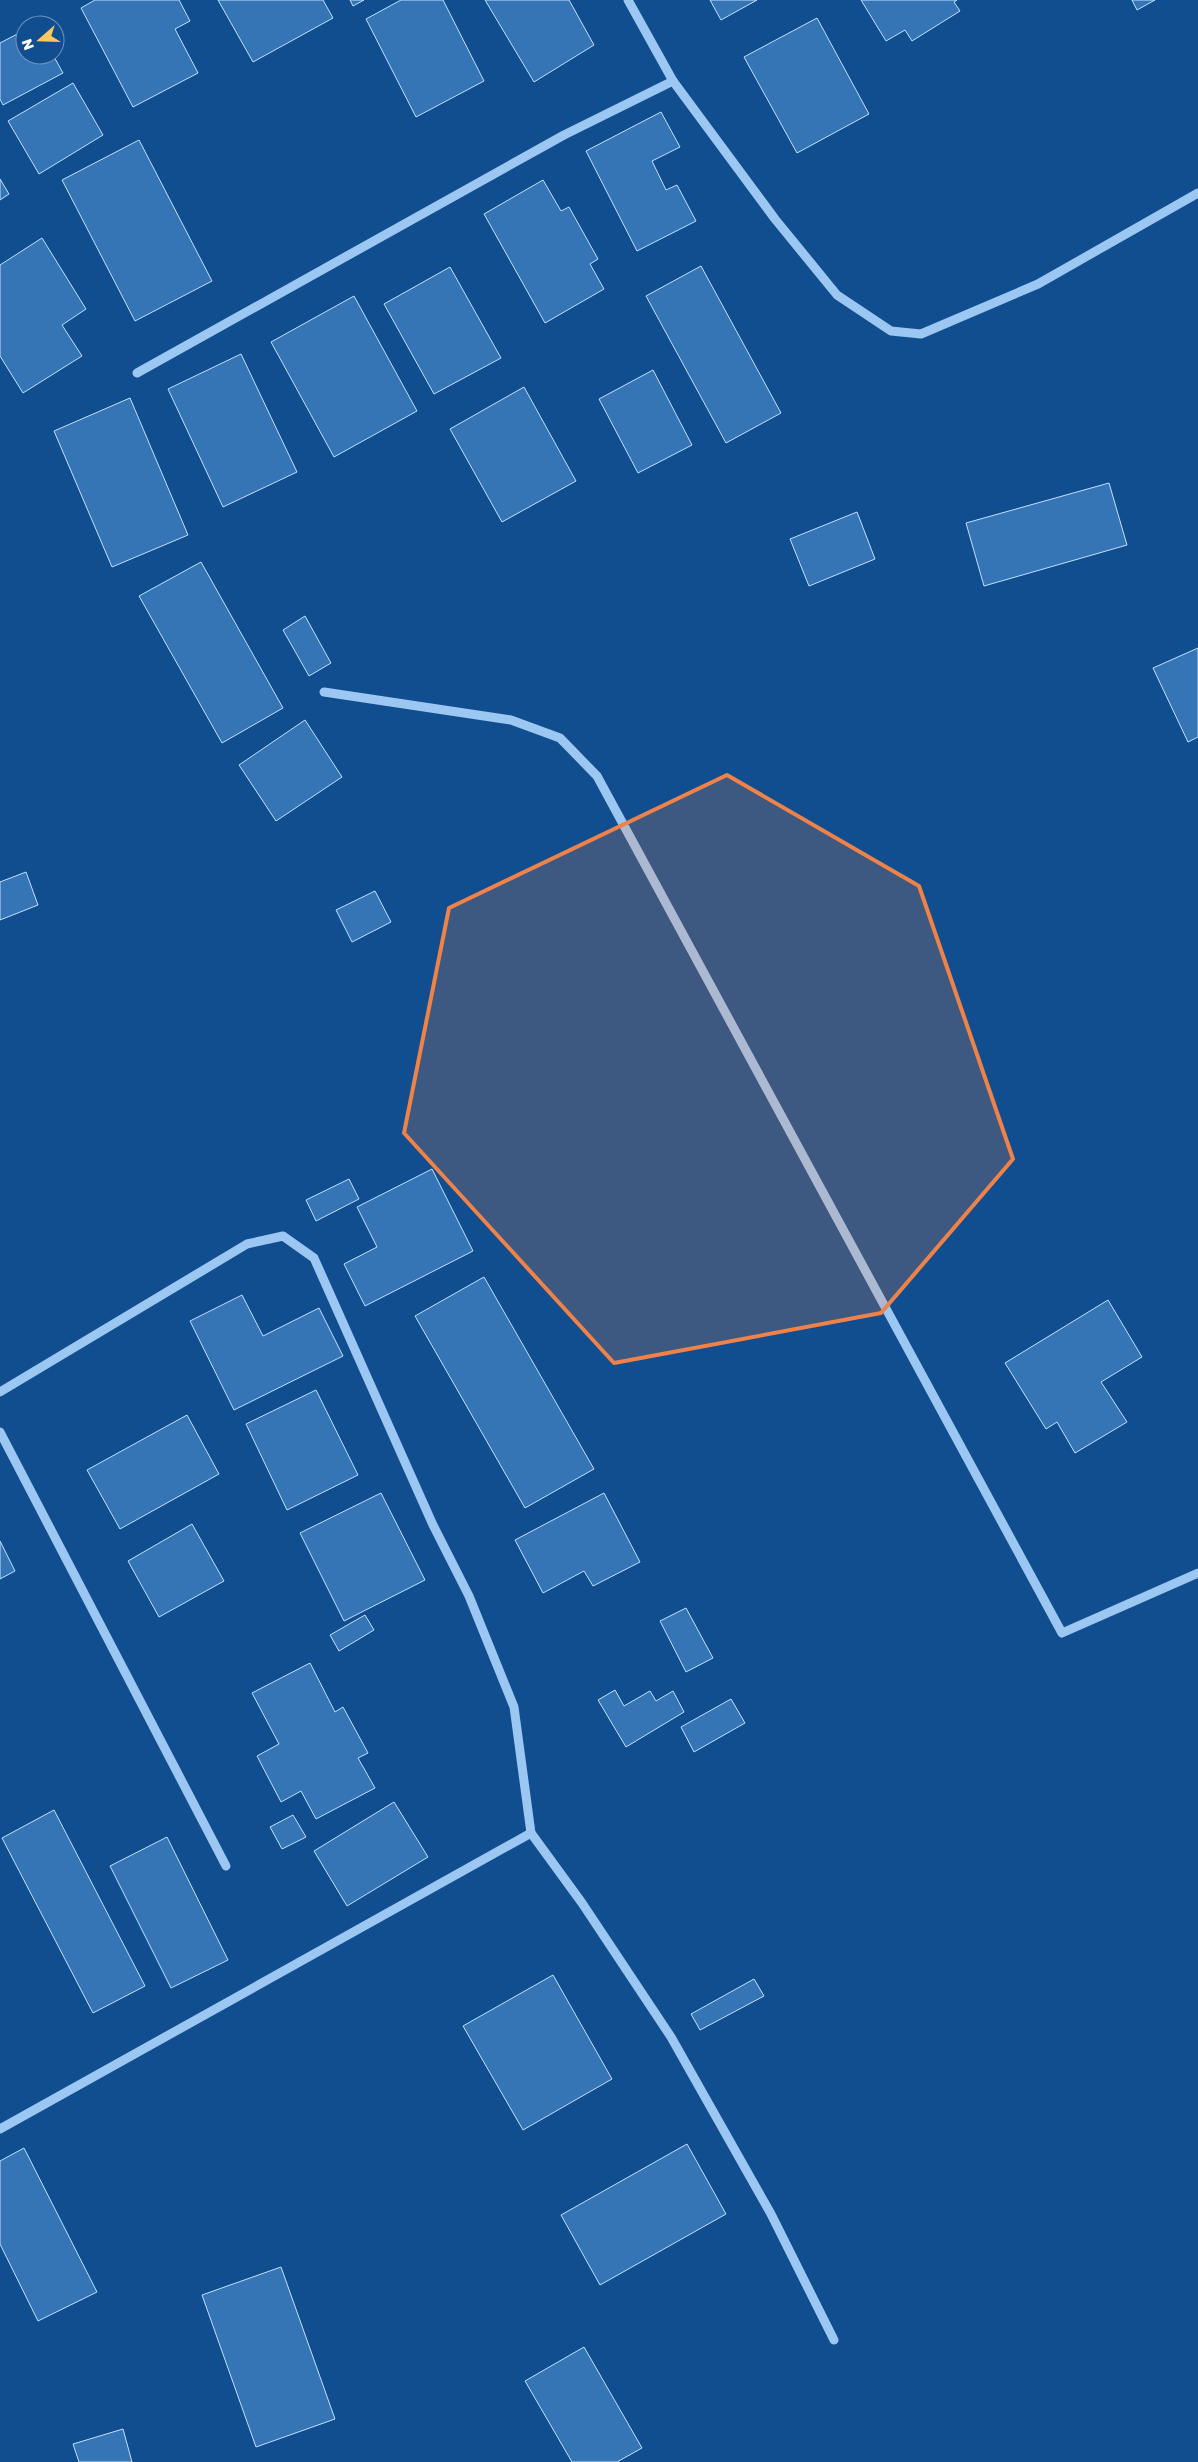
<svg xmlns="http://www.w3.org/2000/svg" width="1198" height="2462" font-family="'Golos Text',sans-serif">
  <rect width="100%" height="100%" fill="#114e8f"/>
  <g fill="#3575b6" stroke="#c2e0fd">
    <polygon points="95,0 179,0 190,21 175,29 198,73 133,107 81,8"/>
    <polygon points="218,0 323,0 333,18 253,62"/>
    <polygon points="350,0 364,0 353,6"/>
    <polygon points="401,0 443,0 484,81 416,117 366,19"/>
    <polygon points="485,0 569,0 594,45 534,82"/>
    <polygon points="710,0 757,0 721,20"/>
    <polygon points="861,0 957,0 954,2 960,11 912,41 905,30 886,41"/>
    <polygon points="1132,0 1155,0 1137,10"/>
    <polygon points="817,18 869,114 797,153 744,57"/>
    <polygon points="25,30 25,55 53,55 63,73 3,105 0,99 0,43"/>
    <polygon points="73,83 103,135 39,174 8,121"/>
    <polygon points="661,112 680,147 652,161 666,190 677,185 696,221 637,251 586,151"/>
    <polygon points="139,140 212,281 135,321 62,180"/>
    <polygon points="0,179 9,194 0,200"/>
    <polygon points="543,180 561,211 569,207 598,259 590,264 604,289 545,323 484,214"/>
    <polygon points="42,238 86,309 62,325 82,356 23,393 0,356 0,265"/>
    <polygon points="701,266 781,413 726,443 646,296"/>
    <polygon points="450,267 501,358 434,394 384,304"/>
    <polygon points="354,296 417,411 334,457 271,342"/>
    <polygon points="241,354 297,472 223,507 168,389"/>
    <polygon points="653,370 692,445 638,473 599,399"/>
    <polygon points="524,387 576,481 502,522 450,429"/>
    <polygon points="130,398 188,535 112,567 54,431"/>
    <polygon points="1109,483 1127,545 984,586 966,523"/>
    <polygon points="857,512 875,559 809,586 790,539"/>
    <polygon points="201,562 283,708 222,743 139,596"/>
    <polygon points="305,616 331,663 309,676 283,630"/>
    <polygon points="1198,648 1198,737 1188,742 1153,668"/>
    <polygon points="305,720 342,777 276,821 239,765"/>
    <polygon points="26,872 38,905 0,920 0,882"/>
    <polygon points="375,891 391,922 352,942 336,910"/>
    <polygon points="432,1169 473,1251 365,1306 344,1264 377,1247 357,1207"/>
    <polygon points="349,1179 359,1199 316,1221 306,1200"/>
    <polygon points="484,1277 594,1469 525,1508 415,1316"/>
    <polygon points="242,1295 263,1336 319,1308 343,1356 234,1410 190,1321"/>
    <polygon points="1108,1300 1142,1357 1101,1382 1127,1422 1075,1453 1057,1422 1046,1429 1005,1363"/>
    <polygon points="316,1390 358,1475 287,1510 246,1424"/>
    <polygon points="187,1415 219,1474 120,1529 87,1470"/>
    <polygon points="381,1493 425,1580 344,1621 300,1533"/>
    <polygon points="604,1493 640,1562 593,1586 584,1571 543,1593 515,1540"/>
    <polygon points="192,1524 224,1581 159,1617 128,1561"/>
    <polygon points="0,1541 15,1571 0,1579"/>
    <polygon points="686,1608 713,1658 686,1672 660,1621"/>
    <polygon points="365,1615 374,1630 339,1651 330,1635"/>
    <polygon points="310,1663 335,1712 343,1707 368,1753 358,1758 375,1788 316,1819 301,1791 281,1802 257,1756 279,1744 252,1693"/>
    <polygon points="615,1690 624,1706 650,1691 656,1701 673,1691 684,1712 626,1747 598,1700"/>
    <polygon points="731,1699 745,1723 694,1752 681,1727"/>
    <polygon points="394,1802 428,1857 347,1906 314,1851"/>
    <polygon points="54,1810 145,1986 93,2013 2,1838"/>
    <polygon points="293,1815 306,1837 282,1849 270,1827"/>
    <polygon points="167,1837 228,1960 171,1988 110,1866"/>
    <polygon points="553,1975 612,2079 523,2130 463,2026"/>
    <polygon points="754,1979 764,1996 700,2030 691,2014"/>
    <polygon points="687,2144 726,2214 600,2285 561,2215"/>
    <polygon points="24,2148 97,2292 38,2321 0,2244 0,2161"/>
    <polygon points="281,2267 335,2419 256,2447 202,2295"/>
    <polygon points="584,2347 642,2448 617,2462 572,2462 525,2381"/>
    <polygon points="123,2429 132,2462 79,2462 73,2444"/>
  </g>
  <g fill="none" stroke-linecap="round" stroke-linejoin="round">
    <g stroke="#9bc7f2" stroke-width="9">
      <polyline points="628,0 673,81 775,219 837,295 891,331 921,334 1038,284 1198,193"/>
      <polyline points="137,373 564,135 673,81"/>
      <polyline points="324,692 511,720 560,738 597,776 1062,1633 1198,1573"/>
      <polyline points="0,1392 247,1244 283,1236 314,1258 433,1525 469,1596 514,1707 531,1833 582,1903 671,2037 771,2214 834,2340"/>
      <polyline points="0,1432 226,1866"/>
      <polyline points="0,2129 531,1833"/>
    </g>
  </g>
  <path fill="#ee8249" fill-opacity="0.2" stroke="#ee8249" stroke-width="4" stroke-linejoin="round" d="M727,775L919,886L1013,1159L881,1313L614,1363L404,1133L449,908Z"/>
  <g transform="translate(40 40) rotate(250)"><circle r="24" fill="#114e8f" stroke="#7095bc"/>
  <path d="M0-4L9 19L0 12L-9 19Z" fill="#ffc85c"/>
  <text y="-8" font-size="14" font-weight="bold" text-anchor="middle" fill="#ffffff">N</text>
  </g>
</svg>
